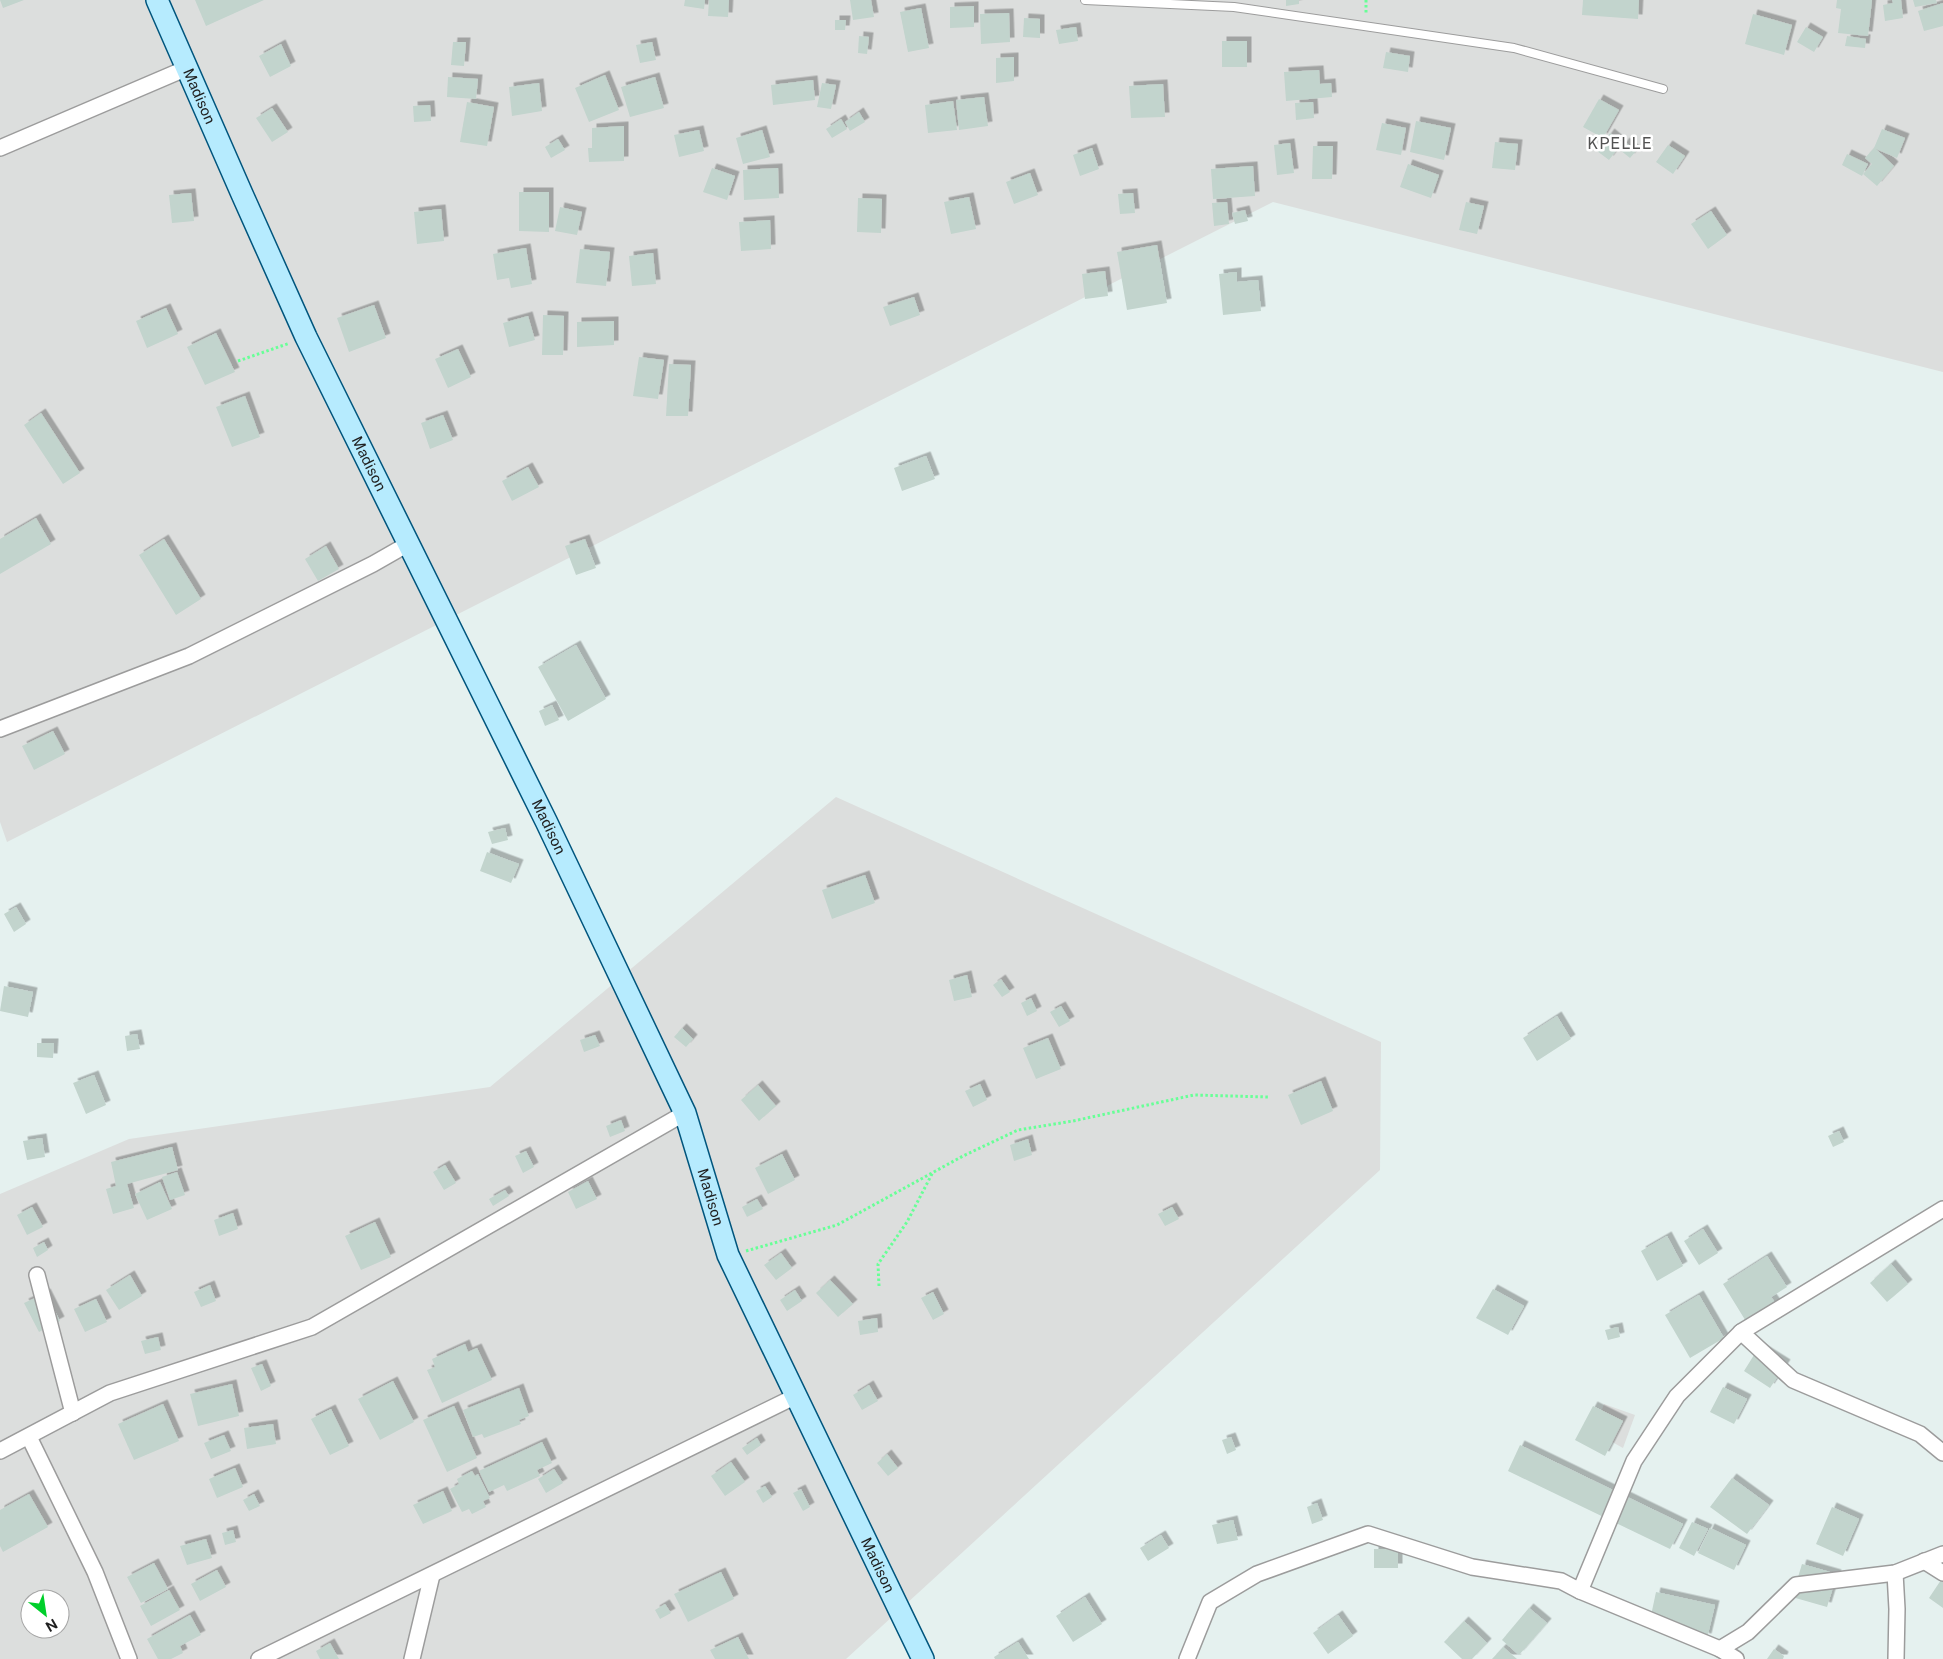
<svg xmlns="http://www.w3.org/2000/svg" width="1943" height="1659" font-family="'Public Sans',sans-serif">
  <defs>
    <filter id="shadow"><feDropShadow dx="4.5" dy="-4.5" stdDeviation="0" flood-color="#0004"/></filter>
  </defs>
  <rect width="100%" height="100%" fill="#e5f1ef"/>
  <g fill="#dcdedd" fill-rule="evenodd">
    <polygon points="0,0 1943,0 1943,372 1273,202 7,842 0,822"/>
    <path d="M836,797L1381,1042L1380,1170L846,1659H0V1194L129,1139L490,1087ZM30,1599H60V1629H30Z"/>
    <polygon points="1604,1404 1635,1415 1623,1448 1594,1432"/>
  </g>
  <g fill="#c2d4cd" filter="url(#shadow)">
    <polygon points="0,0 24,0 3,8"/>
    <polygon points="195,0 264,0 206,26"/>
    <polygon points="685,0 705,0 704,9 684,6"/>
    <polygon points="709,0 729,0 728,17 708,16"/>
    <polygon points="850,0 871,0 874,17 853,20"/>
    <polygon points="1286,0 1299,0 1299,4 1286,6"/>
    <polygon points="1583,0 1639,0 1638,19 1582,15"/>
    <polygon points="1837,0 1872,0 1868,36 1838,33 1841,9 1836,8"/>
    <polygon points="1892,0 1901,0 1903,18 1885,21 1883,5 1893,3"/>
    <polygon points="1913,0 1936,0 1937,3 1915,7"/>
    <polygon points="1943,3 1943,26 1924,31 1918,11"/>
    <polygon points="974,6 974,27 950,28 950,7"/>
    <polygon points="921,8 929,48 908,52 900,12"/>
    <polygon points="1009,13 1010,42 981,44 980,14"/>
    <polygon points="1753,14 1792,25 1784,55 1745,44"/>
    <polygon points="1024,18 1040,19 1040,38 1023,37"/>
    <polygon points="835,20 846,20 845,30 835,30"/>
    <polygon points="1076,27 1078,41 1059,44 1056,30"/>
    <polygon points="1806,27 1823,37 1814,52 1797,42"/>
    <polygon points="859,36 869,37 867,54 858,53"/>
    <polygon points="1847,36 1866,39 1865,48 1845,46"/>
    <rect x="1222" y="41" width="25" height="26"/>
    <polygon points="453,42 466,42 464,66 451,65"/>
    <polygon points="652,42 656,60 640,63 636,45"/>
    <polygon points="281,44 291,66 270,77 259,56"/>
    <polygon points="1386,52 1410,56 1408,72 1383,68"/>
    <polygon points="1014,57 1014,81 996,83 996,58"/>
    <polygon points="1319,70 1320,84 1331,83 1332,97 1286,101 1284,72"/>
    <polygon points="605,75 619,110 589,122 575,88"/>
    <polygon points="448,77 478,79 476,99 447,97"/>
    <polygon points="655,77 664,108 630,117 621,87"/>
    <polygon points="813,80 815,100 773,105 771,85"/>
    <polygon points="539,83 542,111 512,116 509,87"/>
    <polygon points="822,83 836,85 831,109 817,107"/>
    <polygon points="1163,84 1165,117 1131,118 1129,86"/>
    <polygon points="984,97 988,126 959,130 956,100"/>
    <polygon points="1599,99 1619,110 1603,138 1583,127"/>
    <polygon points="953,101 957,130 928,133 925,105"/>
    <polygon points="467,102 494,107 487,146 460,142"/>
    <polygon points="1313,102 1314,118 1296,120 1295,103"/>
    <polygon points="430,105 431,121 414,122 413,106"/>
    <polygon points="272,108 288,132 272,142 256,118"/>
    <polygon points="859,112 865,122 850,131 845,122"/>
    <polygon points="841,119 847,129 832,138 826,129"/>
    <polygon points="1416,121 1451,128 1444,160 1410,152"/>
    <polygon points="1382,123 1406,128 1401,155 1376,150"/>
    <polygon points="624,126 624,161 589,162 588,148 592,148 592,128"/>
    <polygon points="1882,129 1905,138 1897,158 1876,149 1894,166 1877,186 1863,174 1872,164 1865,158 1874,148"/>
    <polygon points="699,130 704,151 679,157 674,135"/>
    <polygon points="762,130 770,157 743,164 736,138"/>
    <polygon points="1610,133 1622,143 1609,160 1597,151"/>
    <polygon points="558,139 565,150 551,158 545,147"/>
    <polygon points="1495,142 1518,144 1515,170 1492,168"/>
    <polygon points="1625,142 1636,151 1630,158 1620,150"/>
    <polygon points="1290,143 1294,173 1277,175 1274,145"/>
    <polygon points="1668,145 1685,156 1673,174 1656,162"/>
    <polygon points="1313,146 1333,146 1332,179 1312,179"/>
    <polygon points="1092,148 1099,169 1080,176 1073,155"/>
    <polygon points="1847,154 1868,164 1862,176 1842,165"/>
    <polygon points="1408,164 1439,175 1431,198 1400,187"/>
    <polygon points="1253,166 1255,196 1213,199 1211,169"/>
    <polygon points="712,168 735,176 727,200 703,192"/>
    <polygon points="778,168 779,198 744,200 743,170"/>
    <polygon points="1030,173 1038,195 1014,204 1006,182"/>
    <polygon points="519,192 549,192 549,232 519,231"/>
    <polygon points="191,193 194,221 172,223 169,195"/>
    <polygon points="1133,193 1135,213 1120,214 1118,194"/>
    <polygon points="969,197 976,229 951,234 944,202"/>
    <polygon points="858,198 882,199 881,233 857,232"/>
    <polygon points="1227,202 1229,224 1214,226 1212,203"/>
    <polygon points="1466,202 1484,206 1477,234 1459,230"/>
    <polygon points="560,207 582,212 577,235 555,231"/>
    <polygon points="441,209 444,241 417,244 414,212"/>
    <polygon points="1245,210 1248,221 1235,224 1232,213"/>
    <polygon points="1711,211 1727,235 1708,249 1691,224"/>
    <polygon points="770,220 771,249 741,251 739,222"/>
    <polygon points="1157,245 1167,303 1127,310 1117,252"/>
    <polygon points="526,248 532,284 511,288 509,278 497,280 493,254"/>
    <polygon points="580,249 610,252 606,286 576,283"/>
    <polygon points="653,253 656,284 632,286 629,256"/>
    <polygon points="1105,271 1108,296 1085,299 1082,274"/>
    <polygon points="1237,272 1237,282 1258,280 1261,311 1223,315 1219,274"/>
    <polygon points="914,297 920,315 890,326 883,307"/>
    <polygon points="374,305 386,338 349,352 337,318"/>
    <polygon points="166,308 178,334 147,348 136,321"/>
    <polygon points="543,315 564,316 563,355 542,355"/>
    <polygon points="528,316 535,340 509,347 503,323"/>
    <polygon points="614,321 614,345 577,347 577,322"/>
    <polygon points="216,333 235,372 205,385 187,347"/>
    <polygon points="458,349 471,377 448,388 435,359"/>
    <polygon points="639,357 664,360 658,399 633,396"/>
    <polygon points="669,364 691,365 688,416 666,416"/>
    <polygon points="245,396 260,437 232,447 216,407"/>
    <polygon points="41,413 80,473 63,484 24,425"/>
    <polygon points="443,415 453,440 430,449 421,423"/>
    <polygon points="926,456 935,479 902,491 894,468"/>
    <polygon points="528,467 539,487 512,501 502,481"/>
    <polygon points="36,518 51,544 0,574 0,539"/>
    <polygon points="164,539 201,599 176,615 139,555"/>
    <polygon points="585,539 596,568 576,575 565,546"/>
    <polygon points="326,546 339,569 318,581 305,559"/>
    <polygon points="576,645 606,699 568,721 538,667"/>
    <polygon points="552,705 559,720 545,726 539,711"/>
    <polygon points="53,731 65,754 34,770 22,746"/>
    <polygon points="505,828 508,840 492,844 488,832"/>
    <polygon points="487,852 519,864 511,883 480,871"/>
    <polygon points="865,875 875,903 832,919 822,890"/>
    <polygon points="16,907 26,924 14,932 4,914"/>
    <polygon points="967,975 972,997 954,1001 949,980"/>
    <polygon points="1001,979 1010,992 1002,997 993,985"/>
    <polygon points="4,986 33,992 28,1017 0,1011"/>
    <polygon points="1031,998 1037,1011 1027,1016 1021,1003"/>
    <polygon points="1061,1006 1070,1021 1059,1027 1050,1012"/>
    <polygon points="1557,1016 1571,1039 1537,1061 1523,1038"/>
    <polygon points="682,1028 693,1039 686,1047 674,1037"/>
    <polygon points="137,1034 140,1049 127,1051 125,1036"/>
    <polygon points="595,1035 600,1046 584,1052 580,1040"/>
    <polygon points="1048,1038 1061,1069 1036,1079 1023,1048"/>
    <polygon points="37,1043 54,1043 53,1058 37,1057"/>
    <polygon points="94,1075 106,1105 86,1114 73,1083"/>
    <polygon points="1321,1081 1333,1111 1301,1125 1288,1095"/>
    <polygon points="980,1084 987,1100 973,1107 965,1091"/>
    <polygon points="758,1085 776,1106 759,1121 741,1100"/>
    <polygon points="621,1120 625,1131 610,1137 606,1126"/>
    <polygon points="1839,1131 1844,1142 1833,1147 1828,1136"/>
    <polygon points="42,1138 45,1157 27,1160 23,1141"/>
    <polygon points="1028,1139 1032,1155 1014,1161 1010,1145"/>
    <polygon points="172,1147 178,1170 127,1184 134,1208 113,1214 106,1189 116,1186 111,1162"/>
    <polygon points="526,1151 534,1167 523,1173 515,1156"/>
    <polygon points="782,1154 795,1180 768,1194 755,1168"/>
    <polygon points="445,1165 456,1183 444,1190 433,1172"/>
    <polygon points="177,1172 185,1195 170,1200 162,1177"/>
    <polygon points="588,1181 597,1199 576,1209 568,1192"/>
    <polygon points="160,1182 172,1209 147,1220 135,1194"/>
    <polygon points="505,1190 509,1196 493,1206 489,1199"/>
    <polygon points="757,1199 763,1209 747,1217 742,1207"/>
    <polygon points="32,1207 43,1227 27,1235 17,1215"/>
    <polygon points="1172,1207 1179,1219 1165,1226 1158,1214"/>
    <polygon points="233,1213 238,1229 219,1236 214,1220"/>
    <polygon points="375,1222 391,1257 361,1270 345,1236"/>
    <polygon points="1703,1229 1718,1253 1699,1265 1684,1241"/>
    <polygon points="1667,1236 1683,1266 1657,1281 1641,1251"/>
    <polygon points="44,1242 48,1250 37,1257 33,1248"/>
    <polygon points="781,1253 792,1268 776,1280 764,1265"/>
    <polygon points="1767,1256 1787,1287 1771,1297 1777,1305 1747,1323 1723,1284"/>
    <polygon points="1891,1264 1908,1284 1887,1302 1870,1283"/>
    <polygon points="130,1275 142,1296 119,1310 106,1290"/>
    <polygon points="830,1280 853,1304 838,1317 816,1293"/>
    <polygon points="210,1285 216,1301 201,1307 194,1292"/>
    <polygon points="1493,1289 1524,1306 1508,1335 1476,1318"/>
    <polygon points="795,1290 802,1301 787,1311 780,1300"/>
    <polygon points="933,1292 944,1314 933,1320 921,1298"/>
    <polygon points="46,1293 60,1321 39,1332 24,1303"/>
    <polygon points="1699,1295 1724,1338 1690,1358 1665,1315"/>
    <polygon points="96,1299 107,1322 85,1332 74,1309"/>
    <polygon points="877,1318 878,1332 860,1335 858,1321"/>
    <polygon points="1618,1327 1620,1337 1608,1340 1605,1330"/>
    <polygon points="158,1337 161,1350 145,1354 141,1341"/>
    <polygon points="465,1344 468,1352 477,1348 492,1380 442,1403 427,1370 435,1367 432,1359"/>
    <polygon points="1759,1347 1786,1364 1770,1388 1744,1371"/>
    <polygon points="262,1364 271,1386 261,1391 251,1368"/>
    <polygon points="393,1381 414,1422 380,1440 358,1399"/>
    <polygon points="232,1384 239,1416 198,1426 190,1394"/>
    <polygon points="869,1385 878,1401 862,1410 853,1395"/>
    <polygon points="1723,1387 1747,1399 1734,1424 1710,1412"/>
    <polygon points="519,1388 529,1416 519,1420 521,1424 484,1438 482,1434 473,1437 463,1410"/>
    <polygon points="163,1404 179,1441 134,1460 118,1424"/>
    <polygon points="454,1406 477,1458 447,1472 423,1420"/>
    <polygon points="1593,1406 1623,1421 1605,1456 1575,1440"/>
    <polygon points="331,1409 349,1446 330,1455 311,1419"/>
    <polygon points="273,1424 276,1444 247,1449 244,1428"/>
    <polygon points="224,1435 231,1451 211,1459 204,1443"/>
    <polygon points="1231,1437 1236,1450 1227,1454 1222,1440"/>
    <polygon points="757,1438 761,1445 747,1455 742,1448"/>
    <polygon points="542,1442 552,1463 537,1470 540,1476 507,1491 504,1485 489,1492 479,1471"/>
    <polygon points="1520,1445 1683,1524 1670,1549 1508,1471"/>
    <polygon points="887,1454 898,1468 888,1476 877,1463"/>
    <polygon points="731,1462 745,1482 725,1496 711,1476"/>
    <polygon points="235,1468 243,1487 217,1498 209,1479"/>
    <polygon points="554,1469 563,1483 546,1493 538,1479"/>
    <polygon points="472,1471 475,1476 478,1474 490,1498 483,1501 486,1507 472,1514 469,1509 462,1512 450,1489 459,1484 457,1479"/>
    <polygon points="1732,1478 1769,1505 1747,1534 1710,1507"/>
    <polygon points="765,1486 772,1497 763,1503 756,1491"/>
    <polygon points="801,1489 810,1507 803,1511 793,1493"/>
    <polygon points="443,1491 452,1511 423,1524 413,1505"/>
    <polygon points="29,1494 48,1527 3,1552 0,1546 0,1510"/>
    <polygon points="254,1494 260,1506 249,1511 243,1500"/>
    <polygon points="1317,1503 1323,1520 1312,1524 1307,1507"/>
    <polygon points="1832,1507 1859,1519 1843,1556 1816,1544"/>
    <polygon points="1233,1520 1238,1540 1217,1544 1212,1525"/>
    <polygon points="1692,1522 1708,1529 1694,1556 1679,1548"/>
    <polygon points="1710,1528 1746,1545 1734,1570 1698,1553"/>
    <polygon points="233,1530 236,1542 225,1545 222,1533"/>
    <polygon points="1161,1535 1169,1548 1148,1561 1140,1548"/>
    <polygon points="206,1539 212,1558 187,1565 180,1546"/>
    <rect x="1374" y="1549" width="24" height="19"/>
    <polygon points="154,1563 168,1589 141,1603 127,1577"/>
    <polygon points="1802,1564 1837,1574 1827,1607 1792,1597"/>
    <polygon points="217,1570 226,1587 200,1601 191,1584"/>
    <polygon points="721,1572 734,1599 688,1622 674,1594"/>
    <polygon points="1943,1577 1943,1608 1929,1598"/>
    <polygon points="169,1590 180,1610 151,1626 140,1606"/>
    <polygon points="1656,1592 1715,1605 1707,1638 1649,1625"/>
    <polygon points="1085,1597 1102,1624 1073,1642 1056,1616"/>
    <polygon points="665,1604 671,1613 660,1619 655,1610"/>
    <polygon points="1529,1608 1547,1623 1519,1655 1502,1640"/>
    <polygon points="190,1615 201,1635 180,1646 183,1653 171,1659 158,1659 147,1639"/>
    <polygon points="1338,1615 1353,1636 1328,1654 1313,1633"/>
    <polygon points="1464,1621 1487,1643 1472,1659 1462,1659 1444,1642"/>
    <polygon points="738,1637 749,1659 715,1659 710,1650"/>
    <polygon points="1018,1642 1029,1659 995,1659 994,1657"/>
    <polygon points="330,1643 339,1659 320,1659 316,1651"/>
    <polygon points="1503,1647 1517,1659 1492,1659"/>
    <polygon points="1774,1649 1784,1656 1783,1659 1767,1659"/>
  </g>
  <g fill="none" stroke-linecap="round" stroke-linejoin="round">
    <defs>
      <polyline id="lane" points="1085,0 1234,7 1514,48 1663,89"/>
      <g id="street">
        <polyline points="0,148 187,68"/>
        <polyline points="0,729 189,656 373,564 408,544"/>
        <polyline points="1943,1209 1741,1332 1793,1380 1920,1434 1943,1453"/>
        <polyline points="37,1275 73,1413"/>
        <polyline points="29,1437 95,1572 129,1659"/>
        <polyline points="0,1451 110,1393 312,1327 685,1113"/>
        <polyline points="1924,1561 1943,1573"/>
        <polyline points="1895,1573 1897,1609 1896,1659"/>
        <polyline points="1580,1591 1634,1461 1677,1396 1741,1332"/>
        <polyline points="1720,1649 1736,1659"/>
        <polyline points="259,1659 796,1396"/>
        <polyline points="412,1659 432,1575"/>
        <polyline points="1187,1659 1210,1602 1257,1574 1368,1534 1472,1567 1561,1581 1580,1591 1720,1649 1748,1632 1796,1585 1895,1573 1943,1554"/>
      </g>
      <g id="secondary">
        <path id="s1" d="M157,0L242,194L306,337L546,821L685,1113L728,1255L923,1659"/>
      </g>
    </defs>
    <use href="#lane" stroke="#9c9c9c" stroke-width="10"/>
    <use href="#street" stroke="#9c9c9c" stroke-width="18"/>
    <use href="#secondary" stroke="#00557d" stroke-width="24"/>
    <g stroke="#68ff97" stroke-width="3" stroke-dasharray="2.5 2.5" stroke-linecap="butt">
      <polyline points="1366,0 1366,14"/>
      <polyline points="238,361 290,343"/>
      <polyline points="746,1251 837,1225 963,1156 1018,1130 1073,1121 1194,1095 1268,1097"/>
      <polyline points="879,1286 878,1264 907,1222 933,1172"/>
    </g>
    <use href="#lane" stroke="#fff" stroke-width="8"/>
    <use href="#street" stroke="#fff" stroke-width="15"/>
    <use href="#secondary" stroke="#b6ebfe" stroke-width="21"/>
  </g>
  <g text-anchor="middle" stroke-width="5" stroke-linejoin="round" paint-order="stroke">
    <g font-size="15" fill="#1f1f1f" stroke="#fff">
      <text dy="5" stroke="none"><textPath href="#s1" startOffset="105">Madison</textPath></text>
      <text dy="5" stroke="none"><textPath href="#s1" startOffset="510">Madison</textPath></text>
      <text dy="5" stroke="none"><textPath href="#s1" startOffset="915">Madison</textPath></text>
      <text dy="5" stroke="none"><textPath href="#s1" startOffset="1320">Madison</textPath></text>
      <text dy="5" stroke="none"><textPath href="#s1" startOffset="1725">Madison</textPath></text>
    </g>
    <g font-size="16" letter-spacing="1" fill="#525252" stroke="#fff">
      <text x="1620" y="149">KPELLE</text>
    </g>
  </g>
  <g transform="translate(45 1614) rotate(150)"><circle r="24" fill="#ffffff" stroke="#a5a5a5"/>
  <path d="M0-4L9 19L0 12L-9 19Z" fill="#00cf2b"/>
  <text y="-8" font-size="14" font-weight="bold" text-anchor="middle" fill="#1f1f1f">N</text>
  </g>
</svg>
